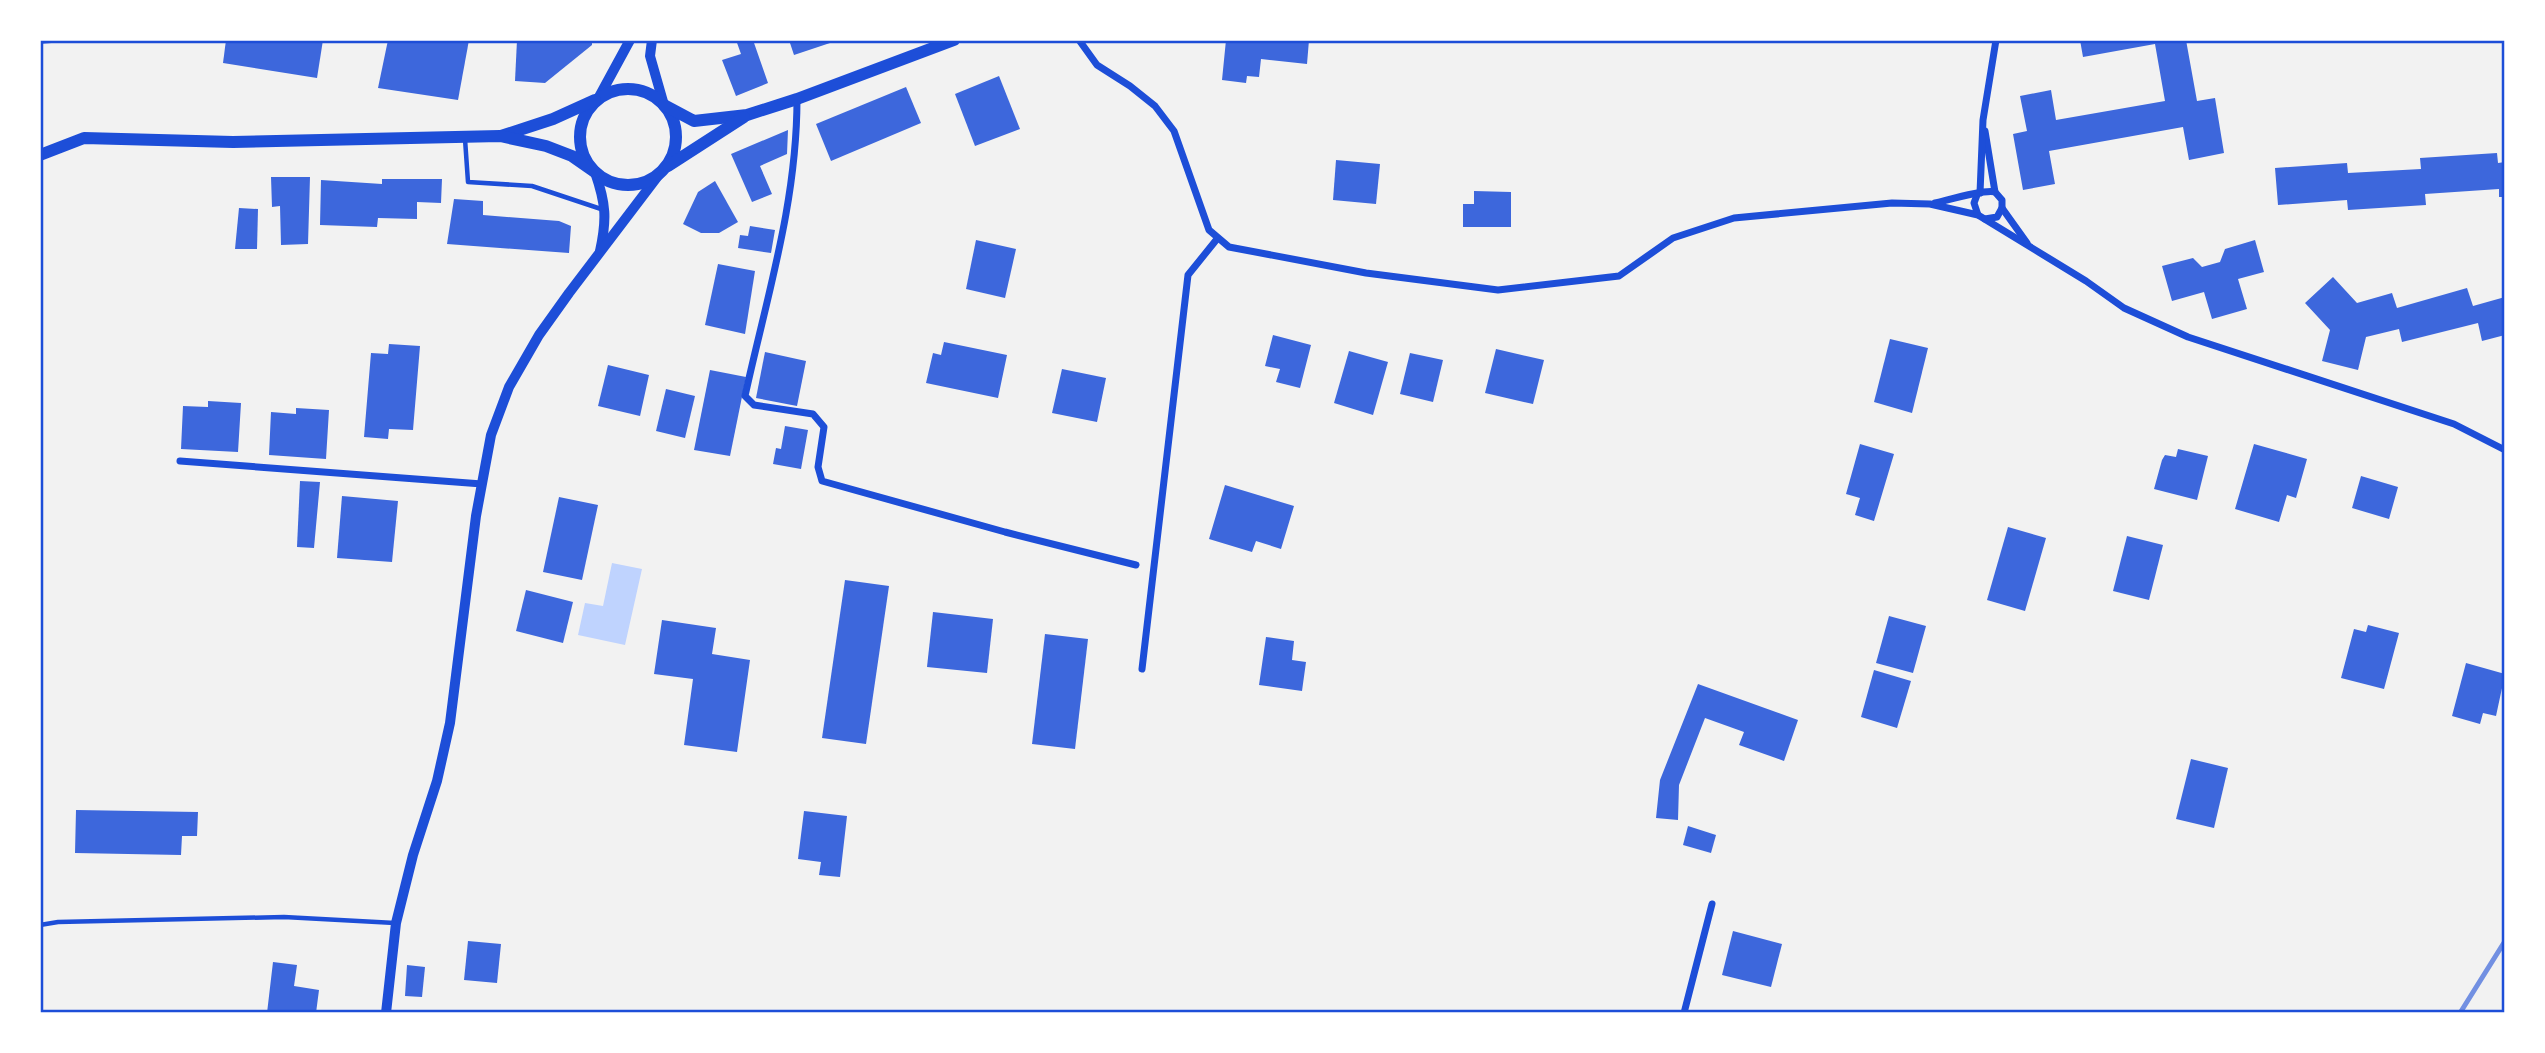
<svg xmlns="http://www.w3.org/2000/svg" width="2545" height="1053" font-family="Figtree,sans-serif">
  <rect width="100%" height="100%" fill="#f2f2f2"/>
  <polygon fill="#bfd3fe" points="612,563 642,569 625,645 578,635 585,603 603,606"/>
  <g fill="#3d67dc">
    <polygon points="40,40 63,40 63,42 40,44"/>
    <polygon points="226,40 323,40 317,78 223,63"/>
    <polygon points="388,40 469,40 458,100 378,88"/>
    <polygon points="517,40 592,40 592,45 545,83 515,81"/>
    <polygon points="736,40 753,40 768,83 736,96 722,60 741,54"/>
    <polygon points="789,40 836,40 836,41 794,55"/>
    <polygon points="1226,40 1309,40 1307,64 1261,59 1259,77 1247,76 1246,83 1222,80"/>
    <polygon points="2080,40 2186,40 2197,101 2215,98 2224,153 2189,160 2183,127 2049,151 2055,184 2023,190 2013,134 2027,131 2020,96 2051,90 2056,120 2165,101 2155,44 2083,57"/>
    <polygon points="999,76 1020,129 975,146 955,94"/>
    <polygon points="906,87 921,123 831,161 816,124"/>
    <polygon points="788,130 787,154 760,166 772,194 752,202 731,154"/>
    <polygon points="2497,153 2498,163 2505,162 2505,197 2499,197 2499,189 2425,194 2426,205 2348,210 2347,200 2278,205 2275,168 2347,163 2348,173 2421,169 2420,158"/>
    <polygon points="1336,160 1380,164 1376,204 1333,200"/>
    <polygon points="271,177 310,177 308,244 281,245 280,206 272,207"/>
    <polygon points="382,179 442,179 441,203 417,202 417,219 378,218 377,227 320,225 321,180 382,184"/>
    <polygon points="715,181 738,222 719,233 701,233 683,224 698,192"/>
    <polygon points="1474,191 1511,192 1511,227 1463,227 1463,204 1474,204"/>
    <polygon points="454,199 483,201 483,215 559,221 571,226 569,253 447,244"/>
    <polygon points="239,208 258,209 257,249 235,249"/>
    <polygon points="750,226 775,230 771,253 738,248 740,235 748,236"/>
    <polygon points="976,240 1016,249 1005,298 966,289"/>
    <polygon points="2255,240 2264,272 2238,279 2247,309 2212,319 2204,292 2172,301 2162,266 2193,258 2202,267 2220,262 2225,249"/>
    <polygon points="718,264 755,271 745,334 705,325"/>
    <polygon points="2333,277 2357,303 2392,293 2397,308 2467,288 2473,306 2505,297 2505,335 2482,341 2478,323 2402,342 2399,329 2366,337 2358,370 2322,361 2330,330 2305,303"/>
    <polygon points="1273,335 1311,345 1300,388 1276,382 1280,369 1265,366"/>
    <polygon points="1890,339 1928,348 1912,413 1874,402"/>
    <polygon points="944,342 1007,355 998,398 926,383 933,353 941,355"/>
    <polygon points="389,344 420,346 413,430 389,429 388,439 364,437 371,353 388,354"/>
    <polygon points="1496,349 1544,360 1533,404 1485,393"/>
    <polygon points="1349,351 1388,362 1373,415 1334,403"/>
    <polygon points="765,352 806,361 797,406 756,398"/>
    <polygon points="1410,353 1443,360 1433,402 1400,394"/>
    <polygon points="608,365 649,375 640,416 598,406"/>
    <polygon points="1062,369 1106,378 1097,422 1052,413"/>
    <polygon points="710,370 746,377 730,456 694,450"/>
    <polygon points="666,389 695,396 685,438 656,431"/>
    <polygon points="208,401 241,403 238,452 181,449 183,406 208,407"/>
    <polygon points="296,408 329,410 326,459 269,455 271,412 296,414"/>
    <polygon points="785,426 808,430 801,469 773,464 776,448 781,449"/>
    <polygon points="1860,444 1894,454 1874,521 1855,515 1860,498 1846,494"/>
    <polygon points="2254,444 2307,459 2296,498 2287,495 2279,522 2235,509"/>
    <polygon points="2178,449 2208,456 2197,500 2154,489 2162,460 2165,455 2176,457"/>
    <polygon points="2361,476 2398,487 2389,519 2352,508"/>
    <polygon points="300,481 320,482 314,548 297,547"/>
    <polygon points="1225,485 1294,506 1281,549 1256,541 1252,552 1209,539"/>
    <polygon points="342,496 398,501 392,562 337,558"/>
    <polygon points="559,497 598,505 582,580 543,572"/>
    <polygon points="2008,527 2046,538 2025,611 1987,600"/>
    <polygon points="2127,536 2163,545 2149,600 2113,591"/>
    <polygon points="845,580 889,586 866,744 822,738"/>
    <polygon points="526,590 573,602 563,643 516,631"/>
    <polygon points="933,612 993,619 987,673 927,667"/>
    <polygon points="1889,616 1926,626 1913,673 1876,663"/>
    <polygon points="662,620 716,628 712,654 750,660 737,752 684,745 693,679 654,674"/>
    <polygon points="2368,625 2399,633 2384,689 2341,678 2354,629 2366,632"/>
    <polygon points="1045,634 1088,639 1075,749 1032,744"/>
    <polygon points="1266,637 1294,641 1292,660 1306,662 1302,691 1259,685"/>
    <polygon points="2466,663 2505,674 2496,716 2483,713 2480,724 2452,716"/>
    <polygon points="1874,670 1911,681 1897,728 1861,717"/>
    <polygon points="1698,684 1798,720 1784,761 1739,745 1744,732 1705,718 1679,785 1678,820 1656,818 1660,780"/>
    <polygon points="2191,759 2228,768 2214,828 2176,819"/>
    <polygon points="76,810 198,812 197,836 182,836 181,855 75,853"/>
    <polygon points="804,811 847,816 840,877 819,875 821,862 798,859"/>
    <polygon points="1688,826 1716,835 1711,853 1683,845"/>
    <polygon points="1733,931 1782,944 1771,987 1722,975"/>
    <polygon points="468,941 501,944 497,983 464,980"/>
    <polygon points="273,962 297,965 294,986 319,990 316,1013 267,1013"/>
    <polygon points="407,965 425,967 422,997 405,996"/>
  </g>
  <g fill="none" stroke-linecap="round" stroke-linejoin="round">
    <g stroke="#1d4ed8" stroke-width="4.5">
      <polyline points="465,139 468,182 532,186 604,210"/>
      <polyline points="40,925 58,922 284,917 395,923"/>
    </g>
    <g stroke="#1d4ed8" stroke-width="7">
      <polyline points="1079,40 1097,65 1130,86 1155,106 1174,131 1209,230 1229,247 1366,273 1498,290 1619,276 1673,238 1734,218 1892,203 1930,204 1978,215 2086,281 2124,308 2188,337 2454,424 2505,450"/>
      <path d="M797,99C797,202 767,296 745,396L754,405L813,414L824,427L818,467L822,481L1005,532L1136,565"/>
      <polyline points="1985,131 1995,192"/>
      <polyline points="1980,193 1983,120 1996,40"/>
      <polyline points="1977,195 1974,203 1978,215"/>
      <path d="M1935,203C1948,200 1985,189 1995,192L2002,200V208L2027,243"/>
      <polyline points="1985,219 1997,217 2002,208"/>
      <polyline points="180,461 482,484"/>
      <polyline points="1142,669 1188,275 1217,239"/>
      <polyline points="1684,1013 1712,904"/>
    </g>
    <g stroke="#1d4ed8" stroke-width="10">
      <polyline points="652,40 650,56 664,105"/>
      <polyline points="599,97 630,40"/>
      <path d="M595,172C606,204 607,219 600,251"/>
      <polyline points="386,1013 396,923 413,855 437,781 450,723 476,516 491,435 509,387 539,335 569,293 664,168"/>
    </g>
    <g stroke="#1d4ed8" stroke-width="12">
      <circle cx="628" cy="137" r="48"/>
      <polyline points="664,105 694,121 747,115 797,99 954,40"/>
      <polyline points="501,136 553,119 595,100"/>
      <polyline points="40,155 84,138 233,142 500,136 546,146 572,156 595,172"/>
      <polyline points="668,166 744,117"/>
    </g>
    <polyline stroke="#7290e2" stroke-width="5" points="2460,1013 2505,941"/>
  </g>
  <rect width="2545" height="1053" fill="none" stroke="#ffffff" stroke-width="84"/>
  <rect x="42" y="42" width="2461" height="969" fill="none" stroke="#1d4ed8" stroke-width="2.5"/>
</svg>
